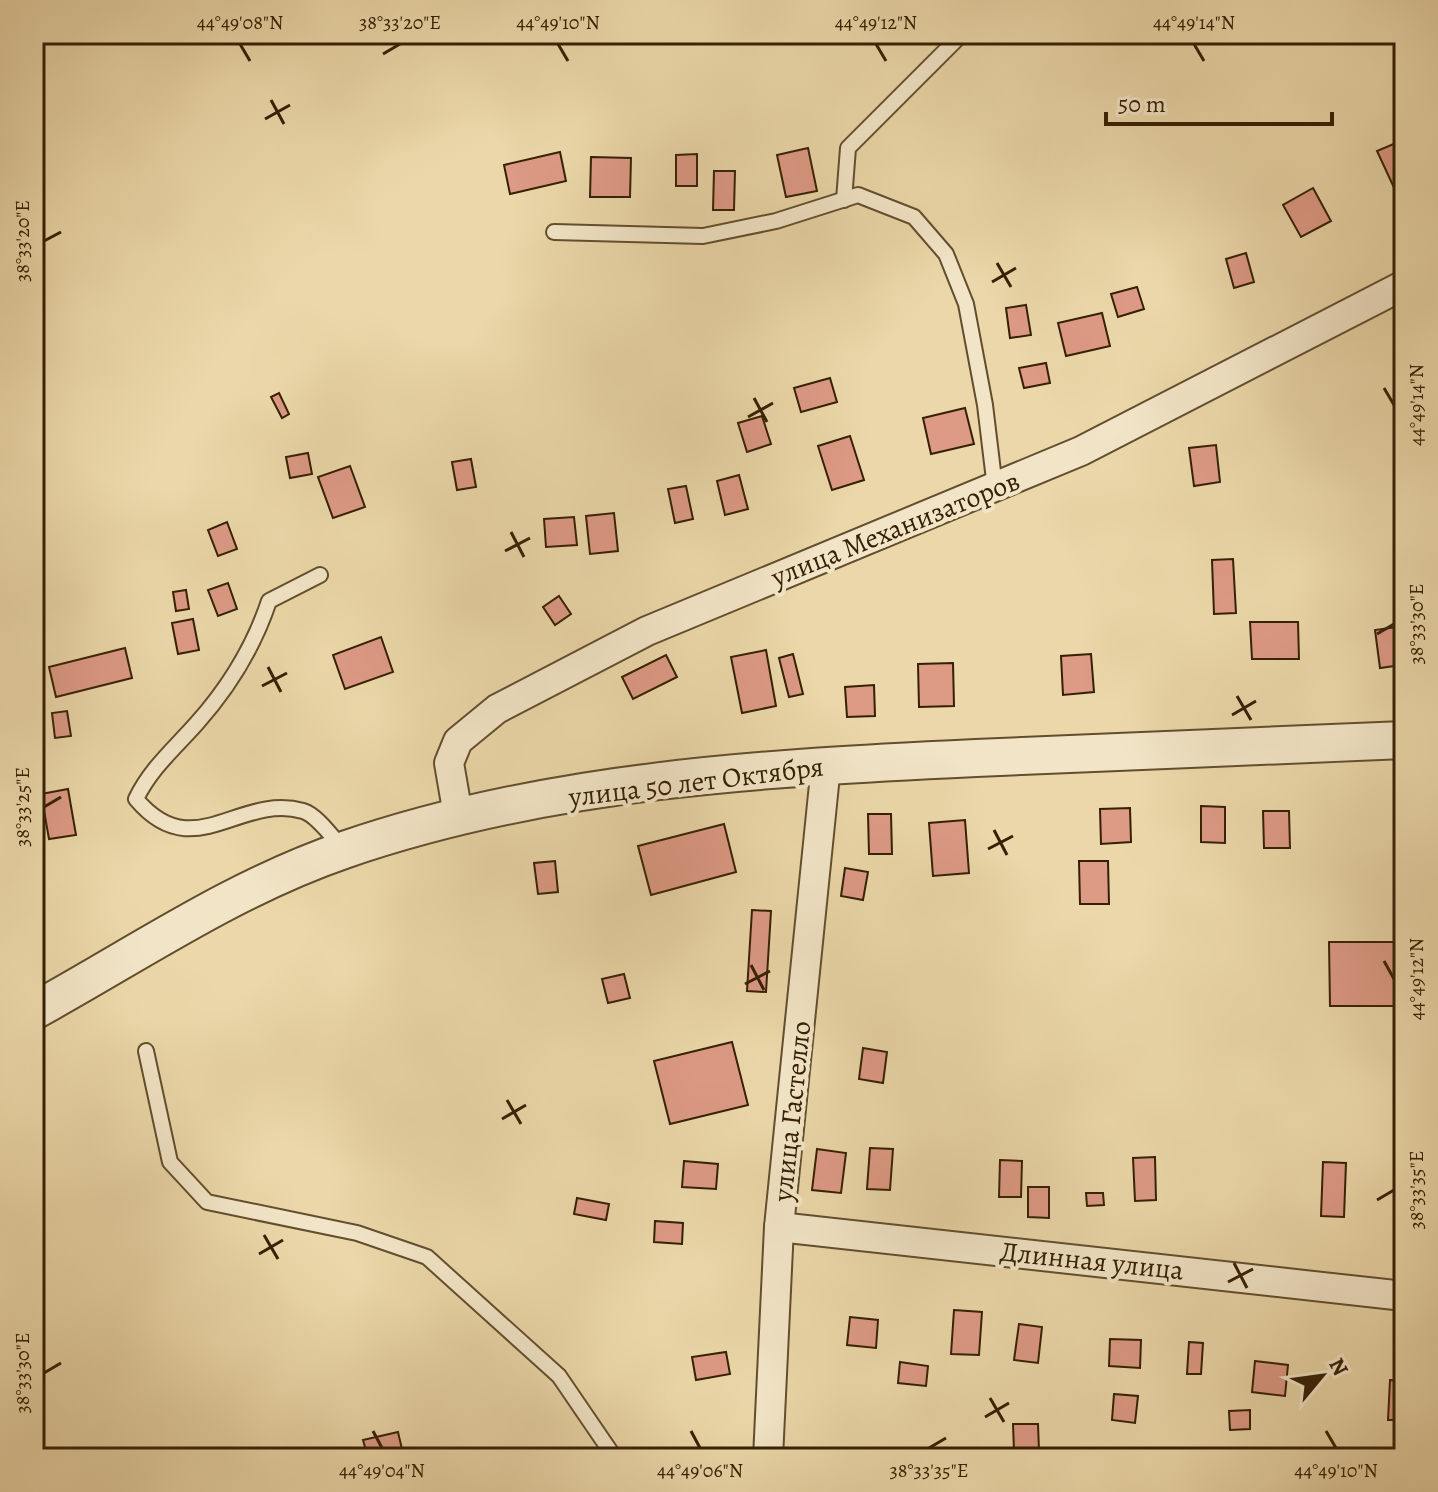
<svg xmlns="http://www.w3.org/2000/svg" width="1438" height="1492" font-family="Alegreya,serif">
  <rect width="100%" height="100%" fill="#ebd7a9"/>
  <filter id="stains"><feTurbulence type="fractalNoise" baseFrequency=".0025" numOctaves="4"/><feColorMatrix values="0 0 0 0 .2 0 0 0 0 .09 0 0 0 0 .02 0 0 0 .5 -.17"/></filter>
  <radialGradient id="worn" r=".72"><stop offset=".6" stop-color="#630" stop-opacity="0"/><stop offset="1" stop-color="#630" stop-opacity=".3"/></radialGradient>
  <g fill="#dd9a85" stroke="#352004" stroke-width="2">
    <polygon points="1403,140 1404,189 1396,192 1377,151"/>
    <polygon points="808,148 817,191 786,197 777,155"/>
    <polygon points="560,152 566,181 510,194 504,165"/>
    <polygon points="697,154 697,186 676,186 676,155"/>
    <polygon points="591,157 631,158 630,197 590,197"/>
    <polygon points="714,171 735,171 734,210 713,210"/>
    <polygon points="1313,188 1331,221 1301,237 1283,205"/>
    <polygon points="1246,253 1254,282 1234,288 1226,259"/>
    <polygon points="1137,287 1144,309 1118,317 1111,294"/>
    <polygon points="1026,305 1031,335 1010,338 1006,308"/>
    <polygon points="1102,313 1110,346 1066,356 1058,323"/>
    <polygon points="1046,363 1050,383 1024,388 1019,368"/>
    <polygon points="830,378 837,402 801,412 794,388"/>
    <polygon points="279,393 289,414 282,418 271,397"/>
    <polygon points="965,408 974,444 931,454 923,418"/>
    <polygon points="762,416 771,444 747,452 738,423"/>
    <polygon points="850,436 864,480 832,490 818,446"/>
    <polygon points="1216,445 1220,482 1194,486 1189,448"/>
    <polygon points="308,453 312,474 290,478 286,457"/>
    <polygon points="471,459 476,487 457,490 452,462"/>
    <polygon points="350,466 365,507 333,518 318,477"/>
    <polygon points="739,475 748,509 725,515 717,481"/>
    <polygon points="686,486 693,519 675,523 668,489"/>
    <polygon points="614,513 618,551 590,554 586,516"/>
    <polygon points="574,517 577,545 546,547 544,519"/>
    <polygon points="227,522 237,549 218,556 208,530"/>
    <polygon points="1233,559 1236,613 1214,614 1212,560"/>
    <polygon points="228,583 237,609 218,616 208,590"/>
    <polygon points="186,590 189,609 176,611 173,592"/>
    <polygon points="559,596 571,614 555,625 543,607"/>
    <polygon points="193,619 199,650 178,654 172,623"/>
    <polygon points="1250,622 1298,622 1299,659 1252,659"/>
    <polygon points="1397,627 1402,665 1380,668 1375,630"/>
    <polygon points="381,637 393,672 345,689 333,655"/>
    <polygon points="125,648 132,678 56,697 49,667"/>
    <polygon points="766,650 776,706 742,713 731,657"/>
    <polygon points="793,654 803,694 789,697 779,658"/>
    <polygon points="1091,654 1094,692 1063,695 1061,656"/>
    <polygon points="666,655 677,677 633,699 622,677"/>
    <polygon points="953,663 954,706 919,707 918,664"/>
    <polygon points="874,685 875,716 847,717 845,687"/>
    <polygon points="67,711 71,736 55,738 52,713"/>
    <polygon points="68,789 76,835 49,839 41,794"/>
    <polygon points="1201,806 1225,807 1225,843 1201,842"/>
    <polygon points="1130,808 1131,842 1101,844 1100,809"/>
    <polygon points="1263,811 1289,811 1290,848 1264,848"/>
    <polygon points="868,814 891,814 892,854 869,854"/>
    <polygon points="965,820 969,873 933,876 929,823"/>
    <polygon points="724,824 736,872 651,895 638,846"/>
    <polygon points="555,861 558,892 538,894 534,863"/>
    <polygon points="1079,861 1108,861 1109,904 1080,904"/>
    <polygon points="845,868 868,872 863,900 841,896"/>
    <polygon points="752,910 771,911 766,992 747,991"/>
    <polygon points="1329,942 1404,942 1404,1006 1330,1006"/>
    <polygon points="624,974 630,998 608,1003 602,979"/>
    <polygon points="732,1042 748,1105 670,1124 654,1061"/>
    <polygon points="863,1048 887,1052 883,1083 859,1079"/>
    <polygon points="870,1148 893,1149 890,1190 867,1189"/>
    <polygon points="817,1149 846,1153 841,1193 812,1190"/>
    <polygon points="1155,1157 1156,1200 1135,1201 1133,1158"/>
    <polygon points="1000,1160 1022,1161 1021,1197 999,1197"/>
    <polygon points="684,1161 718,1164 716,1189 682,1187"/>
    <polygon points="1323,1162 1346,1163 1344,1217 1321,1216"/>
    <polygon points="1398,1180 1404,1180 1404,1216 1397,1216"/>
    <polygon points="1028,1187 1049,1187 1049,1218 1028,1217"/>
    <polygon points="1086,1193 1103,1193 1104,1205 1087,1206"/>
    <polygon points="577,1198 609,1204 606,1220 574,1214"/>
    <polygon points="655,1221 683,1223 682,1244 654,1242"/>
    <polygon points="954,1310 982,1312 979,1355 951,1354"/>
    <polygon points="850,1317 878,1320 876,1348 847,1345"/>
    <polygon points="1019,1324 1042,1327 1038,1363 1014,1360"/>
    <polygon points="1110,1339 1141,1340 1140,1368 1109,1366"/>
    <polygon points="1189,1342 1203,1343 1201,1374 1187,1374"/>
    <polygon points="726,1352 730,1374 696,1380 692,1357"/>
    <polygon points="1255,1361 1288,1365 1285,1396 1252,1392"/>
    <polygon points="900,1362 928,1366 926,1386 898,1383"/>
    <polygon points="1390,1380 1404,1381 1404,1420 1388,1420"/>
    <polygon points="1114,1394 1138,1396 1135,1423 1112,1420"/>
    <polygon points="1250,1410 1250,1429 1230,1430 1229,1411"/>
    <polygon points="1013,1424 1038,1424 1039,1451 1014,1451"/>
    <polygon points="398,1432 404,1458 368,1458 363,1440"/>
  </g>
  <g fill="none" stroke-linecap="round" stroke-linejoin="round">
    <defs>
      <g id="service">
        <polyline points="844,200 848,148 962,34"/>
        <polyline points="554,232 703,236 776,221 858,195 914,217 946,254 966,304 985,405 995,488"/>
        <path d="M320,575L269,601C254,646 229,687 197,723C175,748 151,768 136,799C193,867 239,793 303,811C317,815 333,838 343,849"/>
        <polyline points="146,1051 170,1162 207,1202 357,1233 427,1257 559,1376 615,1458"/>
      </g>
      <g id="minor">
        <polyline points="458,815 449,763 458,741 497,709 647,631 1081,451 1404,285"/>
        <polyline points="779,1227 1404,1296"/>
        <polyline points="768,1458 779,1227 826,765"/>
      </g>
      <path id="tertiary" d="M34,1011C136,955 233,888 344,850C547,780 763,768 976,758C1119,752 1261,746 1404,740"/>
    </defs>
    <use href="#service" stroke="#624e2d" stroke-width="18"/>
    <use href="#minor" stroke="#624e2d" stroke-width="32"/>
    <use href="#tertiary" stroke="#624e2d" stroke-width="40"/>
    <use href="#service" stroke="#f2e5c7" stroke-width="14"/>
    <use href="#minor" stroke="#f2e5c7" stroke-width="28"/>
    <use href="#tertiary" stroke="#f2e5c7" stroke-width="36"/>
  </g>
  <path fill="none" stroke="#352004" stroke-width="3" d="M240,44L250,61M558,44L568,61M876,44L886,61M1194,44L1204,61M383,54L400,44M271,100L284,124M265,119L290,105M44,241L61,232M997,263L1011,287M992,282L1016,268M1384,388L1394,405M754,398L767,422M748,417L773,403M511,532L524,557M505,551L530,538M1377,634L1394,624M268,667L281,692M262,686L287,673M1237,696L1251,720M1232,715L1256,701M44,807L61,797M994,830L1007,855M988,849L1013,836M1384,961L1394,979M751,965L764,990M745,984L770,971M507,1100L521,1124M502,1119L526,1105M1377,1200L1394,1190M264,1235L278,1259M259,1254L283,1240M1234,1263L1247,1288M1228,1282L1253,1269M44,1373L61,1363M990,1398L1004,1422M985,1417L1009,1403M373,1431L382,1448M691,1431L700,1448M1326,1431L1336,1448M929,1448L946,1438"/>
  <g text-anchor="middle" stroke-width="8" stroke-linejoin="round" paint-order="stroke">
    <g font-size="28" fill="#352004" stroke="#f2e5c7">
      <text transform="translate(895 528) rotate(-22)" y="10">улица Механизаторов</text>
      <text transform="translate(696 781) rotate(-7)" y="10">улица 50 лет Октября</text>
      <text transform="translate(791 1111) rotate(-84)" y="10">улица Гастелло</text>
      <text transform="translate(1092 1260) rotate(6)" y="10">Длинная улица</text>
    </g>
  </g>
  <rect width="1438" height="1492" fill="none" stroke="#ebd7a9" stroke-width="88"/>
  <g transform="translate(1322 1376) rotate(61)" stroke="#f2e5c7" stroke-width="6" paint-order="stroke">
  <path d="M0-6L14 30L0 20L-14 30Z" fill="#352004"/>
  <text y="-12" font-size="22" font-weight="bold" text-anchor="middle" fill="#352004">N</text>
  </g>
  <path d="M1106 112v12h226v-12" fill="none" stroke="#352004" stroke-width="4"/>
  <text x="1118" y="112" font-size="24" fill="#352004" stroke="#f2e5c7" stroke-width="6" paint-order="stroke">50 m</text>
  <rect x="44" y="44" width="1350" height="1404" fill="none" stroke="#352004" stroke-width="3"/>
  <g font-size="20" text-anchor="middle" fill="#352004">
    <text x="240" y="29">44°49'08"N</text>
    <text x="400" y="29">38°33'20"E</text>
    <text x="558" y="29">44°49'10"N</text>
    <text x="876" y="29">44°49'12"N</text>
    <text x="1194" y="29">44°49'14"N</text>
    <text transform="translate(22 241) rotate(-90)" y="7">38°33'20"E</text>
    <text transform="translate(1416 405) rotate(-90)" y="7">44°49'14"N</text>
    <text transform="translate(1416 624) rotate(-90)" y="7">38°33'30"E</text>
    <text transform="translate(22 807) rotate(-90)" y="7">38°33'25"E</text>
    <text transform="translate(1416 979) rotate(-90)" y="7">44°49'12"N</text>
    <text transform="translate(1416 1190) rotate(-90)" y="7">38°33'35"E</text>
    <text transform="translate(22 1373) rotate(-90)" y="7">38°33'30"E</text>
    <text x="382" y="1477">44°49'04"N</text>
    <text x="700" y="1477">44°49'06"N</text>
    <text x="929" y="1477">38°33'35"E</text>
    <text x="1336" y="1477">44°49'10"N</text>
  </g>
  <rect width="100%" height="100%" filter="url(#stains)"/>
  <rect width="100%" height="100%" fill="url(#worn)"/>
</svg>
